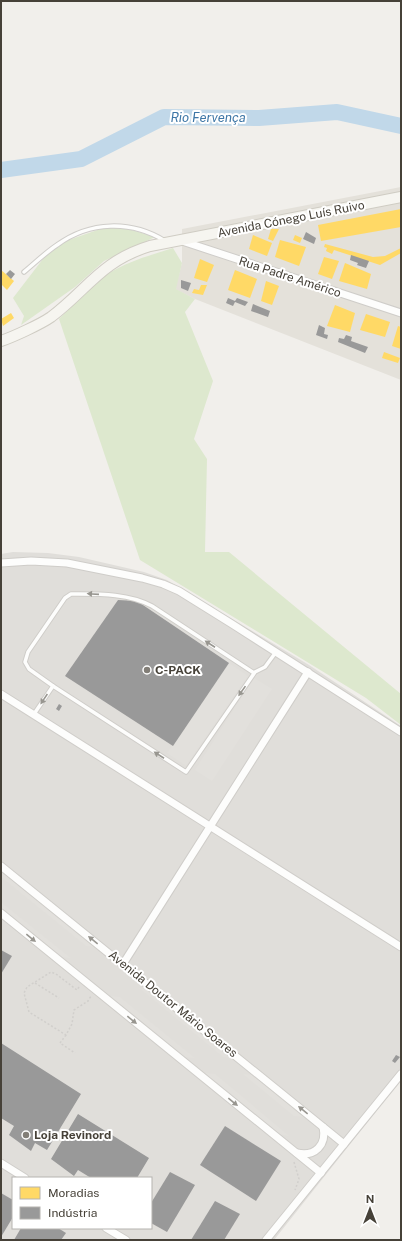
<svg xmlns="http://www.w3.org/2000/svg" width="402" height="1241" font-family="'Public Sans',sans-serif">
  <rect width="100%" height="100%" fill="#f1efeb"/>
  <polygon fill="#e4e1da" points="401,187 401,380 195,299 175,289 182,263 182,229"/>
  <path fill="#e0deda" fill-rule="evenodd" d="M13,552L48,553L79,557L144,572L167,580L309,665L401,726V1080L274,1240H1V554ZM13,1178H151V1228H13Z"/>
  <g fill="#dde8ce">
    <polygon points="103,228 125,228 155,237 104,261 75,287 21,325 24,316 13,298 46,255 63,242"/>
    <path d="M173,248L182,263L176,289L195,299L185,312L213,381L194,439L207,459L205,552H229L401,694V725L366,698L140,560L59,319C75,303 90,285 109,273C129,261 151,255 173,248Z"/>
  </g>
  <g fill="#e2e0dc">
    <polygon points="229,663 248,676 186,766 167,753"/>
    <polygon points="254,678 272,689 212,781 195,770"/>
    <polygon points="1,870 97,947 86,946 1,877"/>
    <polygon points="1,902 71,958 60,957 1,909"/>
    <polygon points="139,988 151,990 234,1058 223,1057"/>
    <polygon points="109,996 120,997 195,1058 183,1057"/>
    <polygon points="204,1073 215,1074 289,1136 278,1134"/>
    <polygon points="243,1074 255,1075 305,1117 294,1116"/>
  </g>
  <g fill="#ffd966">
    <polygon points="401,209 401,227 321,241 318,225"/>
    <polygon points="271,229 279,229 273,241 268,239"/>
    <polygon points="253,235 272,243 267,256 249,249"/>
    <polygon points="295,235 302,238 300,243 293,240"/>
    <polygon points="280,240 306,247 299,266 275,257"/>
    <polygon points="325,244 373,257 385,256 401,248 401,253 380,265 334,250 332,254 326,251 327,248 324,247"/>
    <polygon points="324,257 339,261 332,279 318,274"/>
    <polygon points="200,259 214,265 207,282 194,278"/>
    <polygon points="345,263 371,274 367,289 339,281"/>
    <polygon points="1,270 14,281 7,290 1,284"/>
    <polygon points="235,270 257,279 250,298 228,290"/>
    <polygon points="266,281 279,286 272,305 261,301"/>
    <polygon points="201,285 207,285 203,295 192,293 194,289 199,290"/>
    <polygon points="335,305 355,313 350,332 327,326"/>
    <polygon points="11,313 14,318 3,326 1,319"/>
    <polygon points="366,314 390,322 385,337 360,330"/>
    <polygon points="398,326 401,327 401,349 392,346"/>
    <polygon points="384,352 400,358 398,363 382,358"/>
  </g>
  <g fill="#999">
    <polygon points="306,232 316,238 314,244 303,239"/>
    <polygon points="351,255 369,261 366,268 357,265 358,263 350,260"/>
    <polygon points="10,270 15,274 11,279 6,274"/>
    <polygon points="181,280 191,283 188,291 181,288"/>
    <polygon points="228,298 235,301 237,298 248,302 245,306 235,302 233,306 226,303"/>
    <polygon points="253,304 270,311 268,317 251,311"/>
    <polygon points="319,325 325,328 324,334 328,335 327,339 316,335"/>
    <polygon points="346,335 352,337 351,341 368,347 365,353 338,342 339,338 344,339"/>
    <polygon points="118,600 137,601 229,663 173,746 65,676"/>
    <polygon points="59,704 62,706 59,711 56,709"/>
    <polygon points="1,950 12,956 1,974"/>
    <polygon points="1,1043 81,1094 47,1150 35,1143 31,1151 9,1135 14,1126 1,1118"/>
    <polygon points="396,1055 400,1057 395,1063 392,1061"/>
    <polygon points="78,1114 149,1158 137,1178 91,1178 78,1170 74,1176 51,1159"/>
    <polygon points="225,1126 281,1161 256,1201 200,1165"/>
    <polygon points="170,1172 195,1185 167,1232 151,1223 151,1203"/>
    <polygon points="1,1193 13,1200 13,1217 1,1237"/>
    <polygon points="215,1201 240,1214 224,1240 191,1240"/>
    <polygon points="21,1228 58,1228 66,1233 61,1240 14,1240"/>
  </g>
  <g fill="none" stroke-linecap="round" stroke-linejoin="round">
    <polyline stroke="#c1d8e9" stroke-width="16" points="1,170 81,159 164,117 259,118 337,112 401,126"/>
    <defs>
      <g id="lane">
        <path d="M24,272C35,263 45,253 57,245C90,221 131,220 165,241"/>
        <path d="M53,686L29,669L25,662L28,652L65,598L71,594C98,594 128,593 152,606L254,673"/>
        <polyline points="34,714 53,686 186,772 255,672 265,667 276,652"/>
      </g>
      <g id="street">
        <polyline points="182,241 401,313"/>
        <polyline points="1,563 31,561 67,563 142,578 163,584 179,591 232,624 401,732"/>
        <polyline points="1,694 401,947"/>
        <polyline points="1,866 344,1144"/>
        <polyline points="1,913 321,1173"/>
        <polyline points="123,964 308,672"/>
        <path d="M297,1153C315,1157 327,1145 323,1127"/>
        <polyline points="1,1163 25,1178"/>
        <polyline points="106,1228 126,1240"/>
        <polyline points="266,1240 401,1074"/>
      </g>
      <path id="secondary" d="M1,341C13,337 41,324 51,317C88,289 101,261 150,246L401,197"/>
    </defs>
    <use href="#lane" stroke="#cfcdc9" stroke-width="5.5"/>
    <use href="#street" stroke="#cfcdc9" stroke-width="9"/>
    <use href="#secondary" stroke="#cfccc3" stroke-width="12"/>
    <g stroke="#d1cfcc" stroke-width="1.5" stroke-dasharray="2 2" stroke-linecap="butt">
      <polyline points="35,983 59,998"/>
      <polyline points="79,987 77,990 56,974 51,972 27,987 24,993 29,1012 66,1035 72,1024 74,1010 88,1001 91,996"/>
      <polyline points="66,1035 60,1043 75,1053"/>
      <polyline points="294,1162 299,1179 295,1190"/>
    </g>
    <use href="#lane" stroke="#fdfdfc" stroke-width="3.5"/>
    <use href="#street" stroke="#fdfdfc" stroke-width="7"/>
    <use href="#secondary" stroke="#f6f5f0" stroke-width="10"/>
  </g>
  <defs><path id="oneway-solid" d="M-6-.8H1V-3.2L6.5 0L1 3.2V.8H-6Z"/></defs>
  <g fill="#989690">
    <use href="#oneway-solid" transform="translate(93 594) rotate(-176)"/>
    <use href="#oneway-solid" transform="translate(210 644) rotate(-147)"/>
    <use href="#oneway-solid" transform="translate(242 691) rotate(125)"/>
    <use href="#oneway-solid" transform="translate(44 699) rotate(124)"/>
    <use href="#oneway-solid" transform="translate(159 755) rotate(-147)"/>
    <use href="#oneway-solid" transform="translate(31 938) rotate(39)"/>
    <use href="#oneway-solid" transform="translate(93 940) rotate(-141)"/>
    <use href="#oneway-solid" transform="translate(132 1020) rotate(39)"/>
    <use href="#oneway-solid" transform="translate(233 1102) rotate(39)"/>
    <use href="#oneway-solid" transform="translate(303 1110) rotate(-141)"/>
  </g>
  <g fill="#827e77" stroke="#fff" stroke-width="1.5">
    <circle cx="147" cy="670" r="4"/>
    <circle cx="26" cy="1135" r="4"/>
  </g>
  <g text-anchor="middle" stroke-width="4" stroke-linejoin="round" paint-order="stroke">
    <g font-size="12" fill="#464138" stroke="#fff">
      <text transform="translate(291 219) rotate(-11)" y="4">Avenida Cónego Luís Ruivo</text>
      <text transform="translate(290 277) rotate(18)" y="4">Rua Padre Américo</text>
      <text transform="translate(173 1004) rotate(39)" y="4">Avenida Doutor Mário Soares</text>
    </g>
    <g font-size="12" font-weight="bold" fill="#464138" stroke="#fff" text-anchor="start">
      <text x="155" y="674">C-PACK</text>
      <text x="34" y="1139">Loja Revinord</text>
    </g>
    <g font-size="13" font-style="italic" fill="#3d76a6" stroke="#fff">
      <text x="208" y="122">Rio Fervença</text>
    </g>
  </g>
  <rect width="402" height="1241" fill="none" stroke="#464138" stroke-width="4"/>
  <rect x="12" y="1177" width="140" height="52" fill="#ffffff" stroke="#b5b3af"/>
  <rect x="20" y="1187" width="20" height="12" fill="#ffd966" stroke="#b5b3af"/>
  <text x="48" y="1197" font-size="12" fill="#464138">Moradias</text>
  <rect x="20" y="1207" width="20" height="12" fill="#999999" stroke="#b5b3af"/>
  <text x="48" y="1217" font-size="12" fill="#464138">Indústria</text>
  <g transform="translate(370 1209)" stroke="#ffffff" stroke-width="3" paint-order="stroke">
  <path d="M0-3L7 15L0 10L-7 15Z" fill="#464138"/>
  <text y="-6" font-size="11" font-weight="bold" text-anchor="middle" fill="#464138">N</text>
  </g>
</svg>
